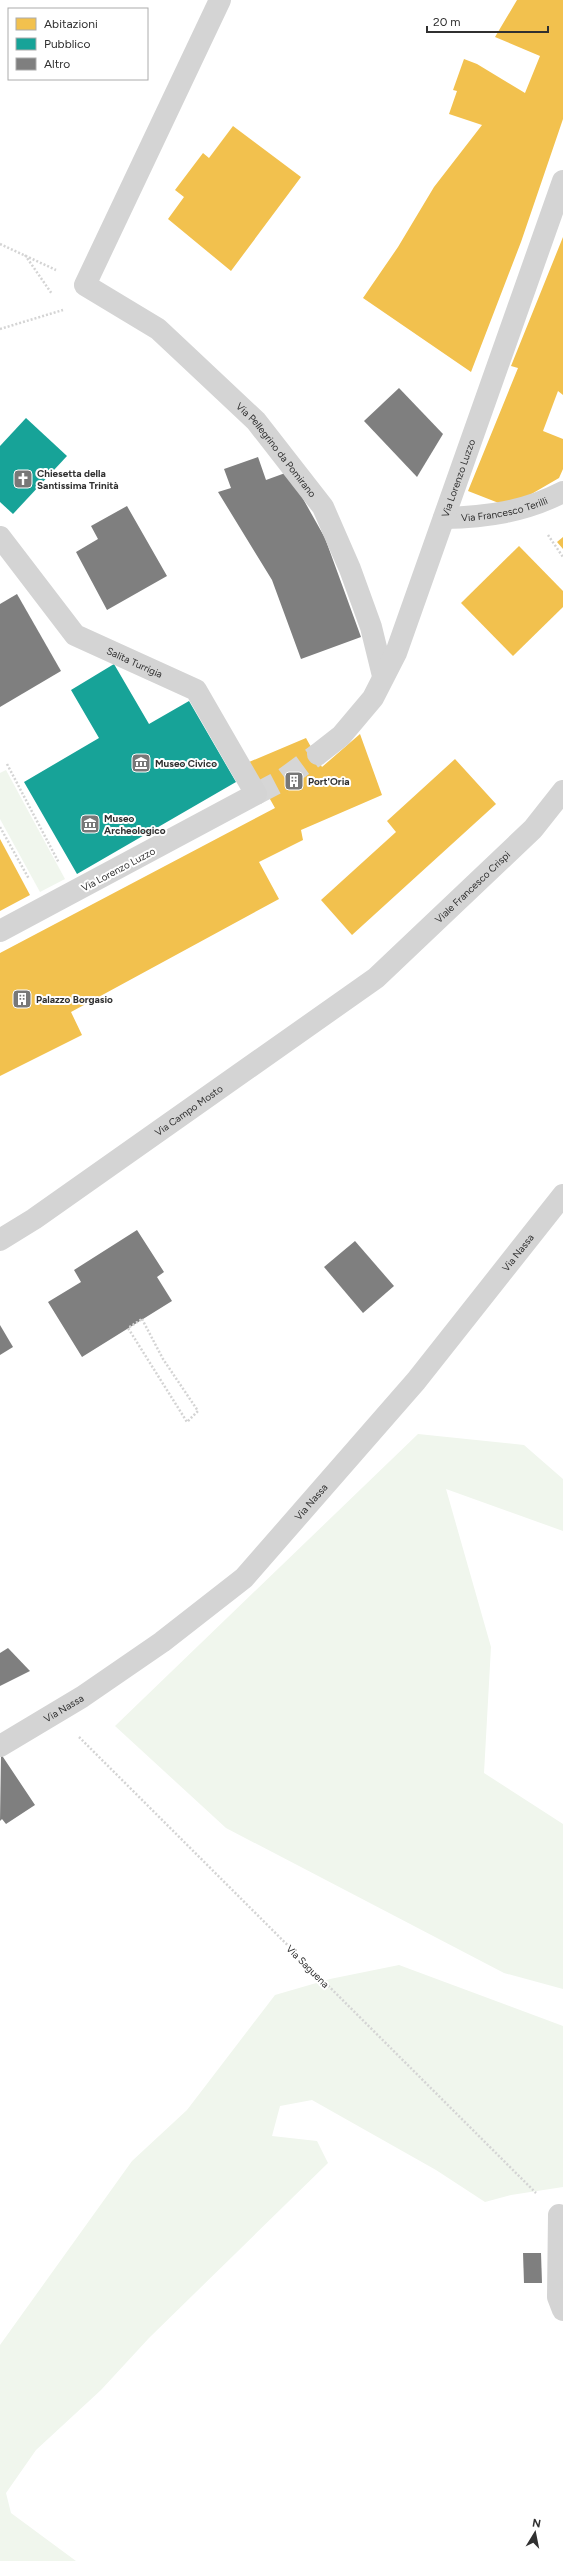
<svg xmlns="http://www.w3.org/2000/svg" width="563" height="2561" font-family="Figtree,sans-serif">
  <rect width="100%" height="100%" fill="#fff"/>
  <g fill="#f0f6ed">
    <polygon points="6,770 65,879 40,892 0,819 0,773"/>
    <polygon points="418,1434 524,1445 563,1479 563,1531 446,1489 491,1647 484,1773 563,1824 563,1989 504,1973 226,1828 115,1726"/>
    <polygon points="399,1965 563,2026 563,2187 511,2195 485,2202 436,2170 312,2100 280,2106 272,2136 317,2141 328,2163 149,2338 101,2390 36,2450 6,2493 11,2513 76,2561 0,2561 0,2345 132,2161 187,2110 275,1995 330,1979"/>
  </g>
  <g fill="#f2c14e">
    <polygon points="517,0 563,0 563,119 521,242 471,372 363,298 398,247 434,187 482,125 449,114 457,91 453,90 464,59 477,64 525,93 540,56 495,37"/>
    <polygon points="233,126 301,177 231,271 168,219 184,197 175,190 203,153 209,158"/>
    <polygon points="563,237 563,395 558,391 543,431 563,439 563,469 559,478 509,507 468,491 518,368 511,366"/>
    <polygon points="563,537 563,549 557,542"/>
    <polygon points="519,546 563,591 563,607 513,656 461,603"/>
    <polygon points="360,734 382,795 301,830 303,840 259,862 279,899 71,1012 82,1035 0,1076 0,953 275,808 249,762 306,738 322,767"/>
    <polygon points="455,759 496,804 352,935 321,900 396,832 387,821"/>
    <polygon points="0,839 30,895 0,911"/>
  </g>
  <g fill="#17a398">
    <polygon points="26,418 67,456 13,514 0,502 0,446"/>
    <polygon points="114,664 149,724 189,701 236,782 77,874 24,782 99,738 71,690"/>
  </g>
  <g fill="#7f7f7f">
    <polygon points="399,388 443,434 417,477 364,421"/>
    <polygon points="258,457 266,480 288,472 325,538 361,637 301,659 272,580 218,492 231,488 224,469"/>
    <polygon points="127,506 167,576 107,610 76,552 98,539 91,526"/>
    <polygon points="17,594 61,671 0,707 0,604"/>
    <polygon points="137,1230 164,1272 157,1277 172,1301 82,1357 48,1302 81,1282 74,1270"/>
    <polygon points="355,1241 394,1286 363,1313 324,1267"/>
    <polygon points="0,1325 13,1347 0,1355"/>
    <polygon points="8,1648 30,1671 0,1686 0,1653"/>
    <polygon points="1,1754 35,1805 6,1824 2,1819 0,1821"/>
    <polygon points="523,2253 541,2253 542,2283 524,2283"/>
  </g>
  <g fill="none" stroke-linecap="round" stroke-linejoin="round">
    <polyline stroke="#d6d6d6" stroke-width="22" stroke-dasharray="22 11" stroke-linecap="butt" points="256,794 281,781 318,754"/>
    <g stroke="#d4d4d4" stroke-width="2.5" stroke-dasharray="2 2" stroke-linecap="butt">
      <polyline points="0,244 56,270"/>
      <polyline points="25,255 52,294"/>
      <polyline points="0,329 63,310"/>
      <polyline points="548,535 563,557"/>
      <polyline points="7,764 59,863"/>
      <polyline points="0,827 29,879"/>
      <polygon points="142,1319 163,1359 198,1411 187,1422 128,1328"/>
      <polyline points="79,1737 536,2193"/>
    </g>
    <g stroke="#d4d4d4" stroke-width="22">
      <path id="s1" d="M220,0L85,285L158,329L190,359L256,421L323,507L350,569L371,627L383,676"/>
      <path id="s2" d="M444,518C487,517 524,512 563,492"/>
      <path id="s3" d="M0,537L75,635L196,690L256,794L0,931"/>
      <path id="s4" d="M318,754L341,736L373,698L396,653L563,181"/>
      <path id="s5" d="M0,1240L34,1219L376,978L533,829L563,791"/>
      <path id="s6" d="M0,1746L82,1697L162,1642L244,1578L416,1381L563,1195"/>
      <polyline points="559,2215 558,2297 563,2310"/>
    </g>
  </g>
  <defs>
    <symbol id="church-square" viewBox="-11 -11 22 22"><rect x="-9" y="-9" width="18" height="18" rx="4" fill="#787878" stroke="#fff"/><path d="M-1.2-6h2.4v3.5h3.3v2.4h-3.3V6h-2.4V-.1h-3.3v-2.4h3.3Z" fill="#fff"/></symbol>
    <symbol id="museum-square" viewBox="-11 -11 22 22"><rect x="-9" y="-9" width="18" height="18" rx="4" fill="#787878" stroke="#fff"/><path d="M0-6L6-3V-2H-6V-3ZM-5-1h2V3h-2ZM-1-1h2V3h-2ZM3-1h2V3H3ZM-6 4H6V6H-6Z" fill="#fff"/></symbol>
    <symbol id="building-square" viewBox="-11 -11 22 22"><rect x="-9" y="-9" width="18" height="18" rx="4" fill="#787878" stroke="#fff"/><path d="M-4-6H4V6H1V3H-1V6H-4ZM-2.5-4.3h1.7v1.8h-1.7ZM.8-4.3h1.7v1.8H.8ZM-2.5-1h1.7V.8h-1.7ZM.8-1h1.7V.8H.8Z" fill="#fff"/></symbol>
  </defs>
  <g fill-rule="evenodd">
    <use href="#church-square" x="12" y="468" width="22" height="22"/>
    <use href="#museum-square" x="130" y="752" width="22" height="22"/>
    <use href="#building-square" x="283" y="770" width="22" height="22"/>
    <use href="#museum-square" x="79" y="813" width="22" height="22"/>
    <use href="#building-square" x="11" y="988" width="22" height="22"/>
  </g>
  <g text-anchor="middle" stroke-width="4" stroke-linejoin="round" paint-order="stroke">
    <g font-size="10" fill="#303030" stroke="#fff">
      <text dy="4" stroke="none"><textPath href="#s1" startOffset="570">Via Pellegrino da Pomirano</textPath></text>
      <text dy="4" stroke="none"><textPath href="#s4" startOffset="315">Via Lorenzo Luzzo</textPath></text>
      <text dy="4" stroke="none"><textPath href="#s2" startOffset="61">Via Francesco Terilli</textPath></text>
      <text dy="4" stroke="none"><textPath href="#s3" startOffset="189">Salita Turrigia</textPath></text>
      <text transform="translate(118 869) rotate(-28)" y="4">Via Lorenzo Luzzo</text>
      <text dy="4" stroke="none"><textPath href="#s5" startOffset="591">Viale Francesco Crispi</textPath></text>
      <text dy="4" stroke="none"><textPath href="#s5" startOffset="229">Via Campo Mosto</textPath></text>
      <text dy="4" stroke="none"><textPath href="#s6" startOffset="722">Via Nassa</textPath></text>
      <text dy="4" stroke="none"><textPath href="#s6" startOffset="398">Via Nassa</textPath></text>
      <text dy="4" stroke="none"><textPath href="#s6" startOffset="74">Via Nassa</textPath></text>
      <text transform="translate(308 1966) rotate(45)" y="4">Via Saguena</text>
    </g>
    <g font-size="10" font-weight="bold" fill="#303030" stroke="#fff" text-anchor="start">
      <text x="37" y="477">Chiesetta della<tspan x="37" dy="12">Santissima Trinità</tspan></text>
      <text x="155" y="767">Museo Civico</text>
      <text x="308" y="785">Port'Oria</text>
      <text x="104" y="822">Museo<tspan x="104" dy="12">Archeologico</tspan></text>
      <text x="36" y="1003">Palazzo Borgasio</text>
    </g>
  </g>
  <rect x="8" y="8" width="140" height="72" fill="#ffffff" stroke="#acacac"/>
  <rect x="16" y="18" width="20" height="12" fill="#f2c14e" stroke="#acacac"/>
  <text x="44" y="28" font-size="12" fill="#303030">Abitazioni</text>
  <rect x="16" y="38" width="20" height="12" fill="#17a398" stroke="#acacac"/>
  <text x="44" y="48" font-size="12" fill="#303030">Pubblico</text>
  <rect x="16" y="58" width="20" height="12" fill="#7f7f7f" stroke="#acacac"/>
  <text x="44" y="68" font-size="12" fill="#303030">Altro</text>
  <g transform="translate(535 2533) rotate(10)" stroke="#ffffff" stroke-width="3" paint-order="stroke">
  <path d="M0-3L7 15L0 10L-7 15Z" fill="#303030"/>
  <text y="-6" font-size="11" font-weight="bold" text-anchor="middle" fill="#303030">N</text>
  </g>
  <path d="M427 26v6h121v-6" fill="none" stroke="#303030" stroke-width="2"/>
  <text x="433" y="26" font-size="12" fill="#303030" stroke="#ffffff" stroke-width="3" paint-order="stroke">20 m</text>
</svg>
